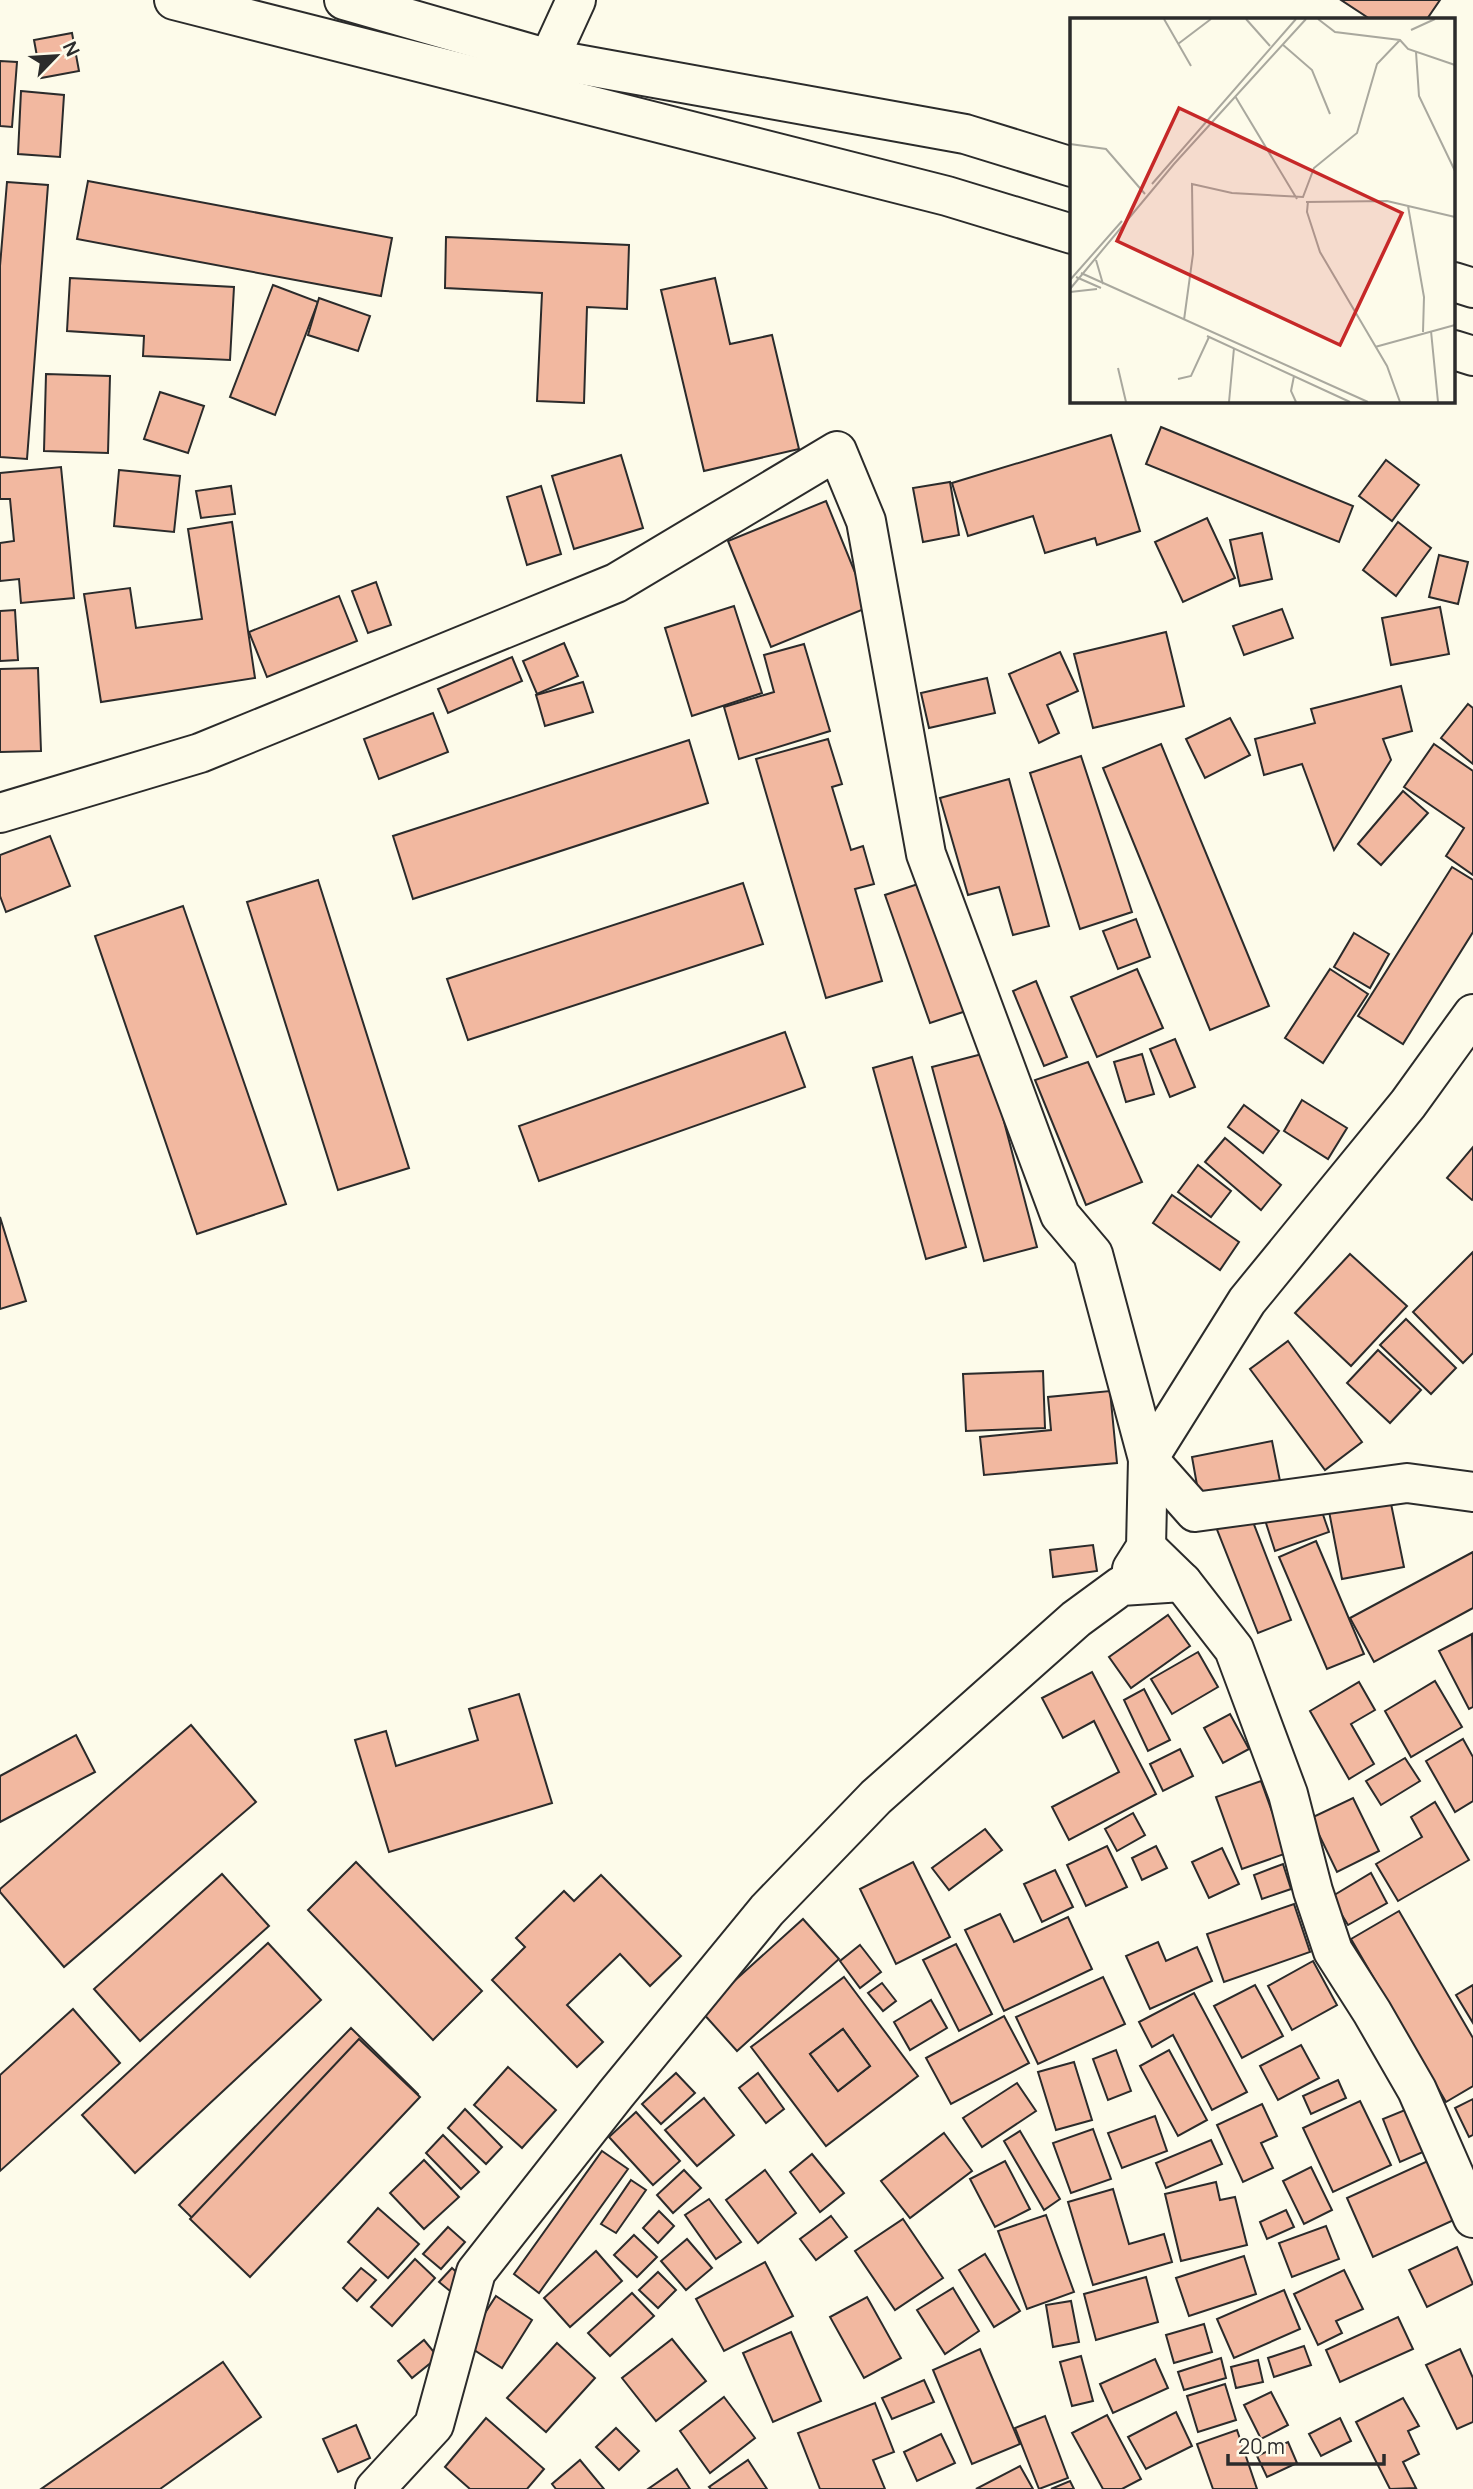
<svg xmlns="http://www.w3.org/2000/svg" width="1473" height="2489" font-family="Manrope,sans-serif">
  <rect width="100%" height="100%" fill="#fdfbea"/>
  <g fill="#f2b8a0" stroke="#2b2b2b" stroke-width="2" fill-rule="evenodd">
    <polygon points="1341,0 1440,0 1427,19 1370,19"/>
    <polygon points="72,33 79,71 41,78 34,40"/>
    <polygon points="0,61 17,62 12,127 0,126"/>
    <polygon points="21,91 64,95 60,157 18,154"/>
    <polygon points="88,181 392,238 381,296 77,239"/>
    <polygon points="7,182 48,185 27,459 0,457 0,266"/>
    <polygon points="446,237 629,245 627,309 587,307 584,403 537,401 542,293 445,288"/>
    <polygon points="70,278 234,287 230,360 143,356 144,336 67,331"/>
    <polygon points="715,278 730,344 772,335 799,449 704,471 661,290"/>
    <polygon points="273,285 318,302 275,415 230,397"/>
    <polygon points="319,298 370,316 358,351 308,335"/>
    <polygon points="46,374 110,376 108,453 44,451"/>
    <polygon points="160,392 204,406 188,453 144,439"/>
    <polygon points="1161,427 1353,506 1339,542 1146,464"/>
    <polygon points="1111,435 1140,531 1097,545 1095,538 1045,553 1033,516 968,536 952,483"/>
    <polygon points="621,455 643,528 574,549 552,476"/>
    <polygon points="1386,460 1419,485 1392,521 1359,496"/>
    <polygon points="61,467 74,598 21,603 19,579 0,581 0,543 14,541 10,499 0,499 0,473"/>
    <polygon points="119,470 180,476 174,532 114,526"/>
    <polygon points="950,482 959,535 923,542 913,488"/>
    <polygon points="231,486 235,514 201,518 196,491"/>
    <polygon points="541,486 561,554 527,565 507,497"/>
    <polygon points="826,501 869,607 771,647 728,541"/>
    <polygon points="1207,518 1235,578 1183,602 1155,542"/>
    <polygon points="232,522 255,678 101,702 84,594 130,588 136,628 202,619 188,529"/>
    <polygon points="1398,522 1431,548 1396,596 1363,570"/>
    <polygon points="1262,533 1272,579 1240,586 1230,540"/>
    <polygon points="1439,555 1468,562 1458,604 1429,597"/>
    <polygon points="376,582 391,625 368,633 352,591"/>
    <polygon points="339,596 357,641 267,677 249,632"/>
    <polygon points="734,606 762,693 692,716 665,628"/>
    <polygon points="1440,607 1449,654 1391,665 1382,618"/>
    <polygon points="1282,609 1293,638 1244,655 1233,626"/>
    <polygon points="15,610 18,660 0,661 0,611"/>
    <polygon points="1166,632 1184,706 1093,728 1074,654"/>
    <polygon points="564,643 578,676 537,694 523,661"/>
    <polygon points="804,644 830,731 739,759 724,707 774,692 764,655"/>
    <polygon points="1060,652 1078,691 1047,705 1059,733 1039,743 1009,674"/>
    <polygon points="512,657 522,681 448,713 438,689"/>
    <polygon points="38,668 41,751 0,752 0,669"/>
    <polygon points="987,678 995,713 929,728 921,693"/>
    <polygon points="583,682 593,712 545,726 536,695"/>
    <polygon points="1401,686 1412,731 1383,739 1391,760 1334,850 1302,764 1264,775 1255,739 1315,723 1311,709"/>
    <polygon points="1468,704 1473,708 1473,764 1441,738"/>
    <polygon points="433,713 448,752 379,779 364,739"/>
    <polygon points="1230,718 1250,755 1205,778 1186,739"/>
    <polygon points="828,739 842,784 832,787 851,850 863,846 874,884 855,889 882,981 826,998 756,759"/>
    <polygon points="689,740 708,803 413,899 393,836"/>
    <polygon points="1161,744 1269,1006 1210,1030 1103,768"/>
    <polygon points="1434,744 1473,771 1473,875 1446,856 1464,828 1404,787"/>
    <polygon points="1081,756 1132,912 1080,929 1030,773"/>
    <polygon points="1009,779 1049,926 1013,935 999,887 968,895 940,798"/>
    <polygon points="1403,791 1428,813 1381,865 1358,844"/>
    <polygon points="50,836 70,886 6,912 0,896 0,855"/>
    <polygon points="1452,867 1473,880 1473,932 1403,1044 1358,1016"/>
    <polygon points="318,880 409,1168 338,1190 247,902"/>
    <polygon points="924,882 969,1010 930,1023 885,895"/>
    <polygon points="743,883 763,944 468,1040 447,979"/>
    <polygon points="183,906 286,1204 197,1234 95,936"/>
    <polygon points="1136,919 1150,957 1118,969 1103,931"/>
    <polygon points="1354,933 1389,954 1370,988 1334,967"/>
    <polygon points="1137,969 1163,1028 1097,1057 1071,997"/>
    <polygon points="1330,969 1368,994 1323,1063 1285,1038"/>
    <polygon points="1036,981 1067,1057 1044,1066 1013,991"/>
    <polygon points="785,1032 805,1087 539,1181 519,1126"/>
    <polygon points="1175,1039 1195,1087 1170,1097 1150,1049"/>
    <polygon points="986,1053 1037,1247 984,1261 932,1067"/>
    <polygon points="1142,1054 1154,1094 1126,1102 1114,1062"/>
    <polygon points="912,1057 966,1247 926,1259 873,1068"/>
    <polygon points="1088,1062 1142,1182 1086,1205 1035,1080"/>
    <polygon points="1302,1100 1347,1128 1328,1159 1284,1131"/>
    <polygon points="1244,1105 1279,1131 1263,1153 1228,1127"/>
    <polygon points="1225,1138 1281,1185 1261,1210 1205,1162"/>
    <polygon points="1473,1147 1473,1199 1472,1200 1447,1178"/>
    <polygon points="1198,1165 1231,1191 1211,1217 1178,1192"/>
    <polygon points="1172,1195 1239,1242 1220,1270 1153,1223"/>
    <polygon points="0,1217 26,1301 0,1309"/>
    <polygon points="1473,1252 1473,1353 1463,1363 1413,1312"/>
    <polygon points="1350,1254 1407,1306 1351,1366 1295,1313"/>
    <polygon points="1406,1319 1456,1368 1431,1394 1380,1345"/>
    <polygon points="1288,1341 1362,1442 1325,1470 1250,1369"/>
    <polygon points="1378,1350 1421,1390 1390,1423 1347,1383"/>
    <polygon points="1043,1371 1045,1428 966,1431 963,1374"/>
    <polygon points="1110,1391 1117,1463 984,1475 980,1437 1051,1430 1048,1397"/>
    <polygon points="1272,1441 1281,1486 1200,1502 1192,1457"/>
    <polygon points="1389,1494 1404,1567 1342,1579 1328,1506"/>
    <polygon points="1319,1503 1329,1532 1275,1551 1265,1520"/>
    <polygon points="1248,1509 1291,1620 1258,1633 1214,1522"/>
    <polygon points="1316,1541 1364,1654 1327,1669 1279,1557"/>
    <polygon points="1093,1545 1097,1571 1053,1577 1050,1550"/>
    <polygon points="1473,1552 1473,1608 1374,1662 1350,1618"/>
    <polygon points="1168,1615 1190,1646 1131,1688 1109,1657"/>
    <polygon points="1472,1634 1473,1707 1469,1709 1439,1651"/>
    <polygon points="1198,1652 1218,1687 1172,1714 1151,1679"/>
    <polygon points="1092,1672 1156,1794 1069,1840 1052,1807 1119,1772 1094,1721 1063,1738 1042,1698"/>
    <polygon points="1435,1681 1462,1727 1411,1757 1385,1711"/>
    <polygon points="1359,1682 1375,1710 1351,1724 1374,1764 1349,1779 1310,1711"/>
    <polygon points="1144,1689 1170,1740 1148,1751 1124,1700"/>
    <polygon points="519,1694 552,1803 389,1852 355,1740 386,1731 396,1766 478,1740 469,1709"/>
    <polygon points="1230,1714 1249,1749 1223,1763 1204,1728"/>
    <polygon points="191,1725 256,1802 64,1967 0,1892 0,1889"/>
    <polygon points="76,1735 95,1772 0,1822 0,1776"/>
    <polygon points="1463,1739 1473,1757 1473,1801 1455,1812 1426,1761"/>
    <polygon points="1180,1749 1193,1776 1163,1791 1150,1764"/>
    <polygon points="1405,1758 1420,1781 1381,1805 1366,1781"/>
    <polygon points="1261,1781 1287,1853 1242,1869 1216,1797"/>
    <polygon points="1353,1798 1379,1851 1337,1872 1311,1818"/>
    <polygon points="1435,1802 1469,1860 1398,1901 1376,1864 1422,1837 1411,1817"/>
    <polygon points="1133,1813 1145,1835 1117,1851 1105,1829"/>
    <polygon points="985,1829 1002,1850 949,1890 932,1868"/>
    <polygon points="1107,1846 1127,1887 1086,1906 1067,1865"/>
    <polygon points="1156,1846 1167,1868 1142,1880 1132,1858"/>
    <polygon points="1222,1848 1239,1884 1209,1898 1192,1862"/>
    <polygon points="356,1862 482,1991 433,2040 308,1910"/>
    <polygon points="913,1862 950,1937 896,1964 860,1889"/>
    <polygon points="1283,1864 1291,1889 1262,1899 1254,1875"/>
    <polygon points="1055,1870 1073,1907 1042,1922 1024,1884"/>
    <polygon points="1371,1873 1387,1903 1348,1925 1331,1897"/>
    <polygon points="222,1874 269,1926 140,2041 94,1989"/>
    <polygon points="601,1875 681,1956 650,1986 620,1954 567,2005 603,2042 577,2067 492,1980 525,1947 516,1938 564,1891 574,1901"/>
    <polygon points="1294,1904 1310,1952 1224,1982 1207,1934"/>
    <polygon points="1399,1911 1473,2038 1473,2086 1446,2102 1351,1939"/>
    <polygon points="1000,1914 1014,1942 1068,1917 1092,1969 1004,2011 965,1930"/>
    <polygon points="803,1919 839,1959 737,2051 701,2011"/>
    <polygon points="1158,1942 1166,1961 1197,1947 1212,1981 1150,2009 1126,1956"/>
    <polygon points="268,1943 321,2000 135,2173 82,2115"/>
    <polygon points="956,1944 992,2014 959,2031 923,1960"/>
    <polygon points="860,1945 881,1972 860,1988 840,1961"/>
    <polygon points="1313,1961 1337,2005 1292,2030 1268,1986"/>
    <path d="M844,1977L918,2076L826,2146L751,2047ZM843,2029L870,2066L838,2091L810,2054Z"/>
    <polygon points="1103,1977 1125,2024 1038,2064 1016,2017"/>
    <polygon points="882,1983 896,2001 883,2011 868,1993"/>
    <polygon points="1255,1985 1283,2036 1242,2058 1214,2006"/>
    <polygon points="1473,1985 1473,2023 1456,1995"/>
    <polygon points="1194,1993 1247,2092 1212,2110 1173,2035 1152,2047 1139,2022"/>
    <polygon points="931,2000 947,2028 910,2050 894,2022"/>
    <polygon points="73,2009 120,2063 0,2171 0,2075"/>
    <polygon points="1004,2016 1029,2063 951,2104 926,2058"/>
    <polygon points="351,2028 418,2094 246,2271 179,2205"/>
    <polygon points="843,2029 870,2066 838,2091 810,2054"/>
    <polygon points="359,2039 420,2097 250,2277 190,2219"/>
    <polygon points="1301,2045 1319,2078 1278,2100 1260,2066"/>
    <polygon points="1116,2050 1131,2091 1108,2100 1093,2059"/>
    <polygon points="1169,2050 1207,2120 1178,2136 1140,2066"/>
    <polygon points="1074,2062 1092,2120 1056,2130 1038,2072"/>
    <polygon points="508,2067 556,2110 522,2148 474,2105"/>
    <polygon points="676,2073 695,2093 661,2124 642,2104"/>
    <polygon points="758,2073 784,2109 766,2123 739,2088"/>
    <polygon points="1338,2080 1346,2098 1311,2114 1303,2096"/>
    <polygon points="1017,2083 1036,2111 982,2147 963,2118"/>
    <polygon points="704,2098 734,2135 697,2166 665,2130"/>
    <polygon points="1473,2099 1473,2135 1469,2137 1455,2108"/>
    <polygon points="1360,2101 1391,2165 1333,2192 1303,2128"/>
    <polygon points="1262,2104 1277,2136 1261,2143 1273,2168 1243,2182 1217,2125"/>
    <polygon points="465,2109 502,2147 486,2164 448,2128"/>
    <polygon points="1405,2110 1423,2152 1400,2162 1383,2119"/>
    <polygon points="636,2112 680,2161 653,2185 609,2137"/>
    <polygon points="1155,2116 1167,2151 1122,2168 1108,2133"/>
    <polygon points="1093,2129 1111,2179 1071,2193 1053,2143"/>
    <polygon points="1020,2131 1060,2199 1044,2210 1004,2141"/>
    <polygon points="944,2133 972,2171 910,2218 881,2181"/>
    <polygon points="443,2135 479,2172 461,2189 426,2153"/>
    <polygon points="1211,2140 1222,2164 1166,2188 1156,2163"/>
    <polygon points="602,2151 628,2169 539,2293 514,2274"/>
    <polygon points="812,2154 844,2193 820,2212 790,2172"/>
    <polygon points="424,2160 459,2197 424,2229 390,2193"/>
    <polygon points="1430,2160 1456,2219 1373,2257 1347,2198"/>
    <polygon points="1005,2161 1030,2209 995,2227 970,2179"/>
    <polygon points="1311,2167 1332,2210 1304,2224 1283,2181"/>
    <polygon points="684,2170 701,2188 673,2213 657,2195"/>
    <polygon points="765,2170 796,2213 758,2243 726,2200"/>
    <polygon points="631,2180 646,2190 616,2233 601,2224"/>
    <polygon points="1216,2182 1220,2200 1235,2197 1247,2245 1181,2261 1165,2194"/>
    <polygon points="1113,2189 1129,2244 1164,2234 1172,2262 1093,2285 1068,2202"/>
    <polygon points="709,2199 741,2242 716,2259 685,2215"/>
    <polygon points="378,2208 419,2244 388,2278 348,2242"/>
    <polygon points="1286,2210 1294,2227 1267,2239 1260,2222"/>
    <polygon points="659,2211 674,2226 658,2243 643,2228"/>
    <polygon points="1046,2215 1074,2292 1027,2309 998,2231"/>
    <polygon points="831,2216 847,2237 816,2260 800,2239"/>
    <polygon points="903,2219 943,2278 895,2310 855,2251"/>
    <polygon points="1326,2226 1339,2259 1292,2277 1279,2243"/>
    <polygon points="448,2227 465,2242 441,2269 423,2254"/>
    <polygon points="634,2235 657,2257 637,2277 614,2255"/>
    <polygon points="687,2239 712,2268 686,2290 661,2261"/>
    <polygon points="1457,2247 1473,2284 1427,2307 1409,2270"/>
    <polygon points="596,2251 622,2281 570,2327 544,2298"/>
    <polygon points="985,2254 1020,2311 994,2327 959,2270"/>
    <polygon points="1244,2256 1256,2294 1189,2316 1176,2278"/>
    <polygon points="415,2259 435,2278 392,2326 371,2307"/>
    <polygon points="765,2262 793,2316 724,2351 696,2299"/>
    <polygon points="361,2268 376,2280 357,2301 343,2288"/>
    <polygon points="452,2268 463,2278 450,2291 439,2282"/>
    <polygon points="1344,2270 1363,2309 1336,2321 1342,2333 1318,2345 1294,2294"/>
    <polygon points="658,2272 676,2290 658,2308 639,2290"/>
    <polygon points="1146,2277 1158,2322 1096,2340 1084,2294"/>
    <polygon points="953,2288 979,2331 945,2354 917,2310"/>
    <polygon points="1284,2290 1300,2329 1234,2358 1217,2319"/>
    <polygon points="632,2293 654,2316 610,2356 588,2333"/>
    <polygon points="496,2296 532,2320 502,2368 465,2344"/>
    <polygon points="867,2297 901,2358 864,2378 830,2317"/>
    <polygon points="1071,2301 1079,2342 1053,2347 1046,2305"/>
    <polygon points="1398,2317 1413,2349 1340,2382 1326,2350"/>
    <polygon points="1204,2324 1212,2352 1174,2363 1166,2335"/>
    <polygon points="791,2332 821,2401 773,2422 743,2353"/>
    <polygon points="672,2339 706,2381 656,2421 622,2378"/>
    <polygon points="424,2340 438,2357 412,2378 398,2361"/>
    <polygon points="557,2343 595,2378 546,2432 507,2398"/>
    <polygon points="1304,2346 1311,2365 1274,2377 1268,2358"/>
    <polygon points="980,2349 1020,2444 972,2464 933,2370"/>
    <polygon points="1460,2349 1473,2378 1473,2422 1457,2429 1426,2365"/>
    <polygon points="1081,2356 1093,2401 1072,2406 1060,2362"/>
    <polygon points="1221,2358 1226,2378 1184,2390 1178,2372"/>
    <polygon points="1155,2359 1168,2388 1113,2413 1100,2384"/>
    <polygon points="1258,2360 1263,2382 1236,2388 1231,2367"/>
    <polygon points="223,2362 261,2417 160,2489 41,2489"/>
    <polygon points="924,2380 934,2402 892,2419 882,2398"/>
    <polygon points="1225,2384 1236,2420 1198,2432 1187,2396"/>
    <polygon points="1271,2392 1288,2425 1261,2439 1244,2405"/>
    <polygon points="724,2397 755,2438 710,2473 680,2431"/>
    <polygon points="1403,2398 1419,2426 1408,2431 1419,2454 1403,2462 1416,2488 1390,2489 1356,2422"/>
    <polygon points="875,2403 894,2452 873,2460 885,2489 820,2489 798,2433"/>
    <polygon points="1176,2412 1192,2446 1146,2469 1128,2437"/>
    <polygon points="1107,2415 1141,2479 1122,2489 1103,2489 1072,2433"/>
    <polygon points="1045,2416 1068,2478 1039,2489 1015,2428"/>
    <polygon points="486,2418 544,2469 527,2489 470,2489 445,2467"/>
    <polygon points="1340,2418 1351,2441 1321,2456 1309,2434"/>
    <polygon points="356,2425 370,2458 338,2472 323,2439"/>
    <polygon points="616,2428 639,2451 619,2470 596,2447"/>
    <polygon points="1237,2430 1257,2489 1213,2489 1197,2444"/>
    <polygon points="941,2434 955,2463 917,2481 904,2452"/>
    <polygon points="1288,2442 1297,2463 1267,2477 1257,2456"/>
    <polygon points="580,2460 604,2489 556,2489 552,2484"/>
    <polygon points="748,2460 767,2489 711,2489 709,2487"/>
    <polygon points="1020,2466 1033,2489 976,2489"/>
    <polygon points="677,2469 690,2489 648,2489"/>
    <polygon points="1070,2481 1074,2489 1051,2489"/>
  </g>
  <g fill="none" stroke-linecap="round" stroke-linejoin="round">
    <defs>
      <g id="minor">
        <polyline points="549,59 576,0"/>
        <polyline points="0,813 200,753 616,583 837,451 866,521 926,854 1060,1215 1093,1254 1148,1459 1195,1512 1407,1483 1473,1492"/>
        <polyline points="1146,1547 1182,1582 1234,1649 1288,1794 1313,1891 1333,1951 1372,2012 1417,2090 1473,2218"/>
        <polyline points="1132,1569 1146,1547 1148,1459 1247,1301 1408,1104 1473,1014"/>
        <polyline points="375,2489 434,2425 476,2272 616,2094 767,1910 876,1797 1076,1619 1121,1586 1182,1582"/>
      </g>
      <g id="primary">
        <polyline points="174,0 947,196 1072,234"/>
        <polyline points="344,0 549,59 965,134 1072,167"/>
        <polyline points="1454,282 1473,288"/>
        <polyline points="1454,350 1473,356"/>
      </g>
    </defs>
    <use href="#minor" stroke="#2b2b2b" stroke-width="42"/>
    <use href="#primary" stroke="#2b2b2b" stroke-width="42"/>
    <use href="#minor" stroke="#fdfbea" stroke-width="38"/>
    <use href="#primary" stroke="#fdfbea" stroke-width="38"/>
  </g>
  <g transform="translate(1070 18)">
    <rect width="385" height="385" fill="#fdfbea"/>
    <path fill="none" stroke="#a9a89e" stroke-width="2" d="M94,1L121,48M176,1L200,28M248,1L265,14L330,22L338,31L385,47M341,12L365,1M108,26L141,1M212,26L242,52L260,96M346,34L349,78L385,153M165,78L227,181M0,126L36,131L75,176M82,166L226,1M238,183L237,194L250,234L317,348L330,384M236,184L317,183L385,199M338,188L354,279L353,314M26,242L33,266M11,255L298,384M6,259L31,270M0,262L52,203M0,271L104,146L236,1M0,274L27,271M114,302L123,236L122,166L162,175L233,179L244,150L287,115L307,46L330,22M361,313L368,384M137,318L280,384M305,329L385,307M48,350L56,384M224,358L221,373L226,384M108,361L121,358L139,319M159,384L164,330"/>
    <path fill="#c62828" fill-opacity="0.15" stroke="#c62828" stroke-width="3.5" d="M109,90L332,195L270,327L47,223Z"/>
    <rect width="385" height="385" fill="none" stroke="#2b2b2b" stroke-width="3.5"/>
  </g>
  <g transform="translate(56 56) rotate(65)" stroke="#fdfbea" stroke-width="5" paint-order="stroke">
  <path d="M0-5L12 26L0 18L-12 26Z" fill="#2b2b2b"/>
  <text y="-10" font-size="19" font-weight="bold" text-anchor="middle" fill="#2b2b2b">N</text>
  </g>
  <path d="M1228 2454v10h156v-10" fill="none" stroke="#2b2b2b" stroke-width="3.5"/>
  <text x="1238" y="2454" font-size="21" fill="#2b2b2b" stroke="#fdfbea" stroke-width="5" paint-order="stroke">20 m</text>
</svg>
